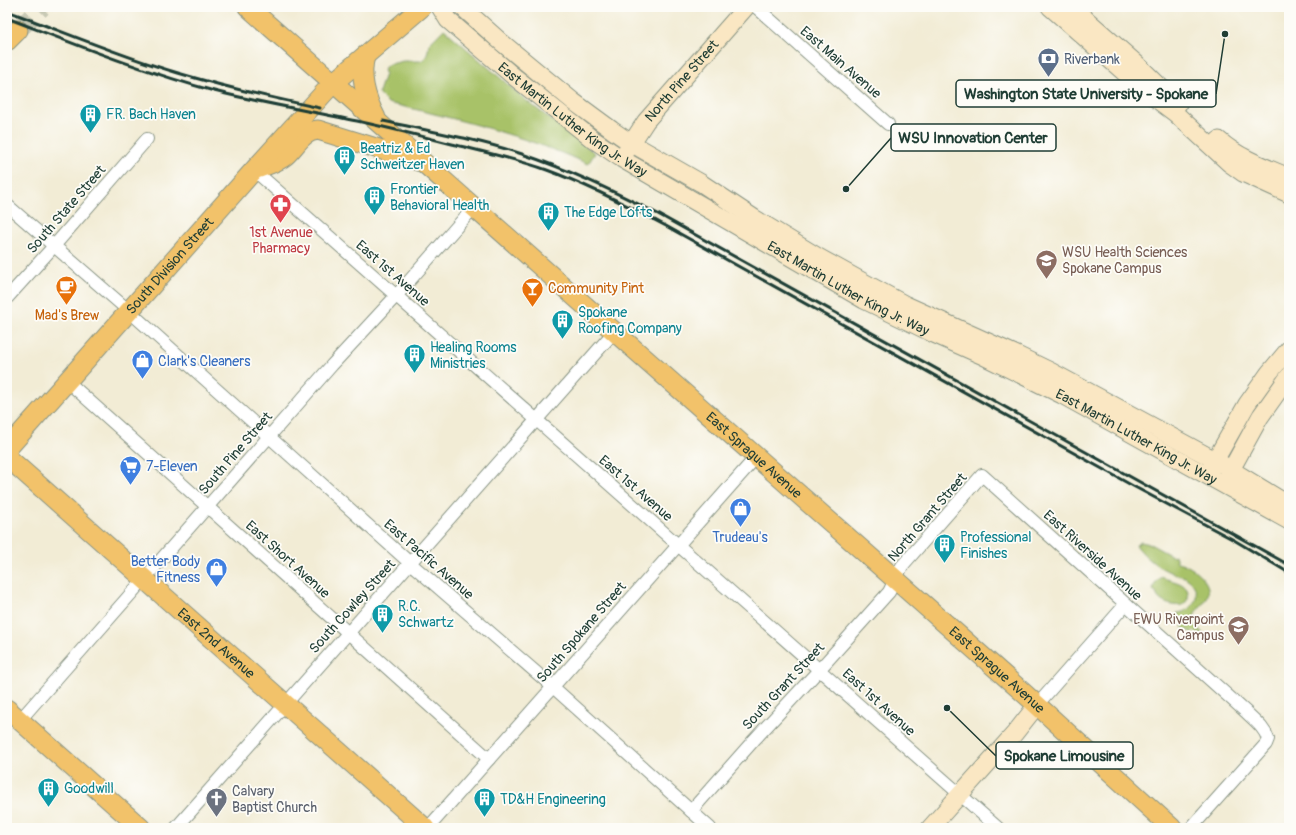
<svg xmlns="http://www.w3.org/2000/svg" width="1296" height="835" font-family="Pangolin,sans-serif">
  <rect width="100%" height="100%" fill="#fdfcf7"/>
  <filter id="ink" filterUnits="userSpaceOnUse"><feTurbulence type="fractalNoise" baseFrequency=".025" numOctaves="2"/><feDisplacementMap in="SourceGraphic" scale="8" xChannelSelector="R" yChannelSelector="G"/><feConvolveMatrix kernelMatrix="1 2 1 2 8 2 1 2 1" color-interpolation-filters="sRGB"/></filter>
  <filter id="wash" filterUnits="userSpaceOnUse"><feTurbulence type="fractalNoise" baseFrequency=".012" numOctaves="4" result="noise"/><feDisplacementMap in="SourceGraphic" scale="16" xChannelSelector="R" yChannelSelector="G"/><feGaussianBlur stdDeviation="0.9" result="paint"/><feColorMatrix in="noise" values="0 0 0 0 0 0 0 0 0 0 0 0 0 0 0 0 0 1.4 0 .05"/><feComposite in="paint" operator="in"/></filter>
  <g filter="url(#wash)">
    <rect width="100%" height="100%" fill="#f2ecd5"/>
    <g fill="#a8c268" stroke="#64804e">
      <path d="M444,29L528,102L595,153L588,164C523,135 457,119 388,103L380,95L379,92L385,74L384,69L387,65L403,61H421L426,57L430,43Z"/>
      <path d="M1141,542L1150,544L1172,556L1175,555L1177,562C1189,564 1212,580 1208,595C1206,604 1194,609 1194,619C1194,626 1200,629 1203,634L1202,635L1199,633L1197,634L1194,631L1192,633L1182,627L1183,623L1177,613C1194,612 1204,593 1189,580C1185,576 1178,575 1172,573C1157,567 1146,558 1136,545Z"/>
      <path d="M1161,577C1170,581 1187,582 1188,593C1189,598 1187,601 1183,605C1174,607 1157,603 1156,592L1153,590L1155,583Z"/>
    </g>
  </g>
  <g filter="url(#ink)">
    <g fill="none" stroke-linecap="round" stroke-linejoin="round">
      <polyline stroke="#c8c9b5" stroke-width="19" stroke-dasharray="19 10" stroke-linecap="butt" points="18,30 42,7"/>
      <defs>
        <g id="street">
          <polyline points="756,7 888,124"/>
          <polyline points="254,170 998,828"/>
          <polyline points="7,205 129,311 410,563 553,687 710,828"/>
          <polyline points="7,298 54,246 147,139"/>
          <polyline points="67,381 489,759"/>
          <polyline points="1037,705 1125,605"/>
          <polyline points="20,720 332,365 396,296 474,207"/>
          <path d="M691,811L754,740L819,670L889,592L902,566L982,475L1246,712C1255,721 1264,727 1268,739L1266,744L1191,828"/>
          <polyline points="176,828 614,332"/>
          <polyline points="428,828 757,456"/>
        </g>
        <g id="secondary">
          <path id="s1" d="M440,7L448,20L512,75L591,138L622,159L864,300L934,334L981,355L1062,395L1289,521"/>
          <polyline points="462,7 500,41 574,102 612,130 631,143 701,183 754,218 820,258 869,285 906,305 1017,355 1052,372 1215,460 1289,505"/>
          <polyline points="1050,7 1144,90 1176,114 1229,163 1243,173 1289,194"/>
          <polyline points="1072,7 1139,66 1178,104"/>
          <path d="M1219,140C1239,158 1265,167 1289,177"/>
          <path id="s2" d="M625,153L646,121L746,7"/>
          <polyline points="1209,471 1247,404 1269,373 1289,349"/>
          <polyline points="1226,479 1260,417 1289,376"/>
          <polyline points="930,828 1015,733 1037,705"/>
        </g>
        <g id="primary">
          <path id="s3" d="M248,7L600,319L895,579L1026,695L1172,828"/>
          <polyline points="7,41 18,30"/>
          <path d="M365,56C359,78 366,99 376,118"/>
          <path d="M259,168C267,165 278,162 285,156C296,147 302,131 318,130L418,161"/>
          <path id="s4" d="M7,449L254,170L323,94L333,83L422,7"/>
          <path id="s5" d="M7,457L425,828"/>
          <polyline points="7,709 141,828"/>
        </g>
      </defs>
      <use href="#street" stroke="#889484" stroke-width="14"/>
      <use href="#secondary" stroke="#889484" stroke-width="19"/>
      <use href="#primary" stroke="#889484" stroke-width="21"/>
      <use href="#street" stroke="#fff" stroke-width="12"/>
      <use href="#secondary" stroke="#fae7c3" stroke-width="17"/>
      <use href="#primary" stroke="#f2c26a" stroke-width="19"/>
      <g stroke="#1f3d34" stroke-width="3">
        <path d="M7,11C64,32 120,56 178,73C225,87 272,98 320,108"/>
        <path d="M7,18C75,44 144,72 214,91C261,103 310,111 357,121C389,128 421,136 452,144C484,152 516,159 547,170C588,185 627,205 666,226L1133,486L1234,540L1289,573"/>
        <path d="M383,121C429,131 477,139 522,154C570,170 613,191 658,214L1289,565"/>
      </g>
    </g>
  </g>
  <defs>
    <symbol id="bank-pin" viewBox="-11 -11 22 30"><path d="M0 17L-7.5 6A9.5 9.5 0 1 1 7.5 6Z" fill="#5c6f8a" stroke="#fdfcf7"/><path d="M-6-4H6V4H-6ZM0-2.3a2.3 2.3 0 1 0 0 4.6a2.3 2.3 0 1 0 0-4.6Z" fill="#fff"/></symbol>
    <symbol id="building-pin" viewBox="-11 -11 22 30"><path d="M0 17L-7.5 6A9.5 9.5 0 1 1 7.5 6Z" fill="#0f9aa8" stroke="#fdfcf7"/><path d="M-4-6H4V6H1V3H-1V6H-4ZM-2.5-4.3h1.7v1.8h-1.7ZM.8-4.3h1.7v1.8H.8ZM-2.5-1h1.7V.8h-1.7ZM.8-1h1.7V.8H.8Z" fill="#fff"/></symbol>
    <symbol id="pharmacy-pin" viewBox="-11 -11 22 30"><path d="M0 17L-7.5 6A9.5 9.5 0 1 1 7.5 6Z" fill="#e0444e" stroke="#fdfcf7"/><path d="M-2-6h4v4h4v4h-4v4h-4v-4h-4v-4h4Z" fill="#fff"/></symbol>
    <symbol id="university-pin" viewBox="-11 -11 22 30"><path d="M0 17L-7.5 6A9.5 9.5 0 1 1 7.5 6Z" fill="#8d6e63" stroke="#fdfcf7"/><path d="M0-5L7-2L0 1L-7-2ZM-4 1L0 2.5L4 1V4Q0 6-4 4Z" fill="#fff"/></symbol>
    <symbol id="cafe-pin" viewBox="-11 -11 22 30"><path d="M0 17L-7.5 6A9.5 9.5 0 1 1 7.5 6Z" fill="#e8710a" stroke="#fdfcf7"/><path d="M-5.5-4.5H6V0H3Q3 3.5 0 3.5H-2.5Q-5.5 3.5-5.5 0ZM3-3.2v2h1.7v-2ZM-6 4.5H4V6H-6Z" fill="#fff"/></symbol>
    <symbol id="bar-pin" viewBox="-11 -11 22 30"><path d="M0 17L-7.5 6A9.5 9.5 0 1 1 7.5 6Z" fill="#e8710a" stroke="#fdfcf7"/><path d="M-6-5H6L.8 .8V4.5H3.5V6h-7V4.5H-.8V.8Z" fill="#fff"/></symbol>
    <symbol id="shop-pin" viewBox="-11 -11 22 30"><path d="M0 17L-7.5 6A9.5 9.5 0 1 1 7.5 6Z" fill="#3f7fe0" stroke="#fdfcf7"/><path d="M-5-2.5h2.3a2.7 3.5 0 0 1 5.4 0H5L5.5 6h-11ZM-1.5-2.5h3a1.5 2.3 0 0 0-3 0Z" fill="#fff"/></symbol>
    <symbol id="supermarket-pin" viewBox="-11 -11 22 30"><path d="M0 17L-7.5 6A9.5 9.5 0 1 1 7.5 6Z" fill="#3f7fe0" stroke="#fdfcf7"/><path d="M-6-5.5h2.5l.6 2H6L4.5 2H-2.5L-4.4-4H-6ZM-1.5 3.2a1.3 1.3 0 1 0 .1 0ZM3 3.2a1.3 1.3 0 1 0 .1 0Z" fill="#fff"/></symbol>
    <symbol id="church-pin" viewBox="-11 -11 22 30"><path d="M0 17L-7.5 6A9.5 9.5 0 1 1 7.5 6Z" fill="#6b7280" stroke="#fdfcf7"/><path d="M-1.2-6h2.4v3.5h3.3v2.4h-3.3V6h-2.4V-.1h-3.3v-2.4h3.3Z" fill="#fff"/></symbol>
  </defs>
  <g fill-rule="evenodd">
    <use href="#bank-pin" x="1036" y="46" width="25" height="34"/>
    <use href="#building-pin" x="78" y="102" width="25" height="34"/>
    <use href="#building-pin" x="332" y="144" width="25" height="34"/>
    <use href="#building-pin" x="362" y="184" width="25" height="34"/>
    <use href="#pharmacy-pin" x="268" y="192" width="25" height="34"/>
    <use href="#building-pin" x="536" y="200" width="25" height="34"/>
    <use href="#university-pin" x="1034" y="248" width="25" height="34"/>
    <use href="#cafe-pin" x="54" y="274" width="25" height="34"/>
    <use href="#bar-pin" x="520" y="276" width="25" height="34"/>
    <use href="#building-pin" x="550" y="308" width="25" height="34"/>
    <use href="#building-pin" x="402" y="342" width="25" height="34"/>
    <use href="#shop-pin" x="130" y="348" width="25" height="34"/>
    <use href="#supermarket-pin" x="118" y="454" width="25" height="34"/>
    <use href="#shop-pin" x="728" y="496" width="25" height="34"/>
    <use href="#building-pin" x="932" y="532" width="25" height="34"/>
    <use href="#shop-pin" x="204" y="556" width="25" height="34"/>
    <use href="#building-pin" x="370" y="602" width="25" height="34"/>
    <use href="#university-pin" x="1226" y="614" width="25" height="34"/>
    <use href="#building-pin" x="36" y="776" width="25" height="34"/>
    <use href="#church-pin" x="204" y="786" width="25" height="34"/>
    <use href="#building-pin" x="472" y="786" width="25" height="34"/>
  </g>
  <g text-anchor="middle" stroke-width="3.5" stroke-linejoin="round" paint-order="stroke">
    <g font-size="14" fill="#4e5e75" stroke="#fdfcf7" text-anchor="start">
      <text x="1064" y="64">Riverbank</text>
    </g>
    <g font-size="14" fill="#1f3d34" stroke="#fdfcf7">
      <text transform="translate(841 62) rotate(41)" y="5">East Main Avenue</text>
      <text dy="5" stroke="none"><textPath href="#s2" startOffset="92">North Pine Street</textPath></text>
      <text dy="5" stroke="none"><textPath href="#s1" startOffset="175">East Martin Luther King Jr. Way</textPath></text>
      <text transform="translate(66 209) rotate(-49)" y="5">South State Street</text>
      <text dy="5" stroke="none"><textPath href="#s4" startOffset="245">South Division Street</textPath></text>
      <text transform="translate(393 273) rotate(41)" y="5">East 1st Avenue</text>
      <text dy="5" stroke="none"><textPath href="#s1" startOffset="499">East Martin Luther King Jr. Way</textPath></text>
      <text dy="5" stroke="none"><textPath href="#s1" startOffset="823">East Martin Luther King Jr. Way</textPath></text>
      <text transform="translate(235 453) rotate(-49)" y="5">South Pine Street</text>
      <text dy="5" stroke="none"><textPath href="#s3" startOffset="676">East Sprague Avenue</textPath></text>
      <text transform="translate(636 488) rotate(41)" y="5">East 1st Avenue</text>
      <text transform="translate(927 517) rotate(-49)" y="5">North Grant Street</text>
      <text transform="translate(1093 555) rotate(42)" y="5">East Riverside Avenue</text>
      <text transform="translate(288 559) rotate(42)" y="5">East Short Avenue</text>
      <text transform="translate(429 559) rotate(41)" y="5">East Pacific Avenue</text>
      <text transform="translate(352 606) rotate(-48)" y="5">South Cowley Street</text>
      <text transform="translate(581 632) rotate(-49)" y="5">South Spokane Street</text>
      <text dy="5" stroke="none"><textPath href="#s5" startOffset="280">East 2nd Avenue</textPath></text>
      <text dy="5" stroke="none"><textPath href="#s3" startOffset="1000">East Sprague Avenue</textPath></text>
      <text transform="translate(783 686) rotate(-47)" y="5">South Grant Street</text>
      <text transform="translate(879 702) rotate(42)" y="5">East 1st Avenue</text>
    </g>
    <g font-size="14" fill="#0d838f" stroke="#fdfcf7" text-anchor="start">
      <text x="106" y="119">FR. Bach Haven</text>
      <text x="360" y="153">Beatriz &amp; Ed<tspan x="360" dy="16">Schweitzer Haven</tspan></text>
      <text x="390" y="194">Frontier<tspan x="390" dy="16">Behavioral Health</tspan></text>
      <text x="564" y="217">The Edge Lofts</text>
      <text x="578" y="317">Spokane<tspan x="578" dy="16">Roofing Company</tspan></text>
      <text x="430" y="352">Healing Rooms<tspan x="430" dy="16">Ministries</tspan></text>
      <text x="960" y="542">Professional<tspan x="960" dy="16">Finishes</tspan></text>
      <text x="398" y="611">R.C.<tspan x="398" dy="16">Schwartz</tspan></text>
      <text x="64" y="793">Goodwill</text>
      <text x="500" y="804">TD&amp;H Engineering</text>
    </g>
    <g font-size="14" fill="#be3a42" stroke="#fdfcf7">
      <text x="281" y="237">1st Avenue<tspan x="281" dy="16">Pharmacy</tspan></text>
    </g>
    <g font-size="14" fill="#785e54" stroke="#fdfcf7" text-anchor="start">
      <text x="1062" y="257">WSU Health Sciences<tspan x="1062" dy="16">Spokane Campus</tspan></text>
      <text x="1224" y="624" text-anchor="end">EWU Riverpoint<tspan x="1224" dy="16">Campus</tspan></text>
    </g>
    <g font-size="14" fill="#c56008" stroke="#fdfcf7" text-anchor="start">
      <text x="548" y="293">Community Pint</text>
      <text x="67" y="320" text-anchor="middle">Mad's Brew</text>
    </g>
    <g font-size="14" fill="#366cbe" stroke="#fdfcf7" text-anchor="start">
      <text x="158" y="366">Clark's Cleaners</text>
      <text x="146" y="471">7-Eleven</text>
      <text x="740" y="542" text-anchor="middle">Trudeau's</text>
      <text x="200" y="566" text-anchor="end">Better Body<tspan x="200" dy="16">Fitness</tspan></text>
    </g>
    <g font-size="14" fill="#5b616d" stroke="#fdfcf7" text-anchor="start">
      <text x="232" y="796">Calvary<tspan x="232" dy="16">Baptist Church</tspan></text>
    </g>
  </g>
  <path fill="none" stroke="#1f3d34" stroke-width="1.5" d="M1225 34L1216 94M846 189L891 138M947 708L996 756"/>
  <g fill="#1f3d34" stroke="#fdfcf7" stroke-width="1.5">
    <circle cx="1225" cy="34" r="4"/>
    <circle cx="846" cy="189" r="4"/>
    <circle cx="947" cy="708" r="4"/>
  </g>
  <g fill="#fdfcf7" stroke="#1f3d34" stroke-width="1.5">
    <rect x="956" y="80" width="260" height="27" rx="4"/>
    <rect x="891" y="124" width="165" height="27" rx="4"/>
    <rect x="996" y="742" width="137" height="27" rx="4"/>
  </g>
  <g font-size="15" text-anchor="middle" font-weight="bold" fill="#1f3d34">
    <text x="1086" y="99">Washington State University - Spokane</text>
    <text x="973" y="143">WSU Innovation Center</text>
    <text x="1064" y="761">Spokane Limousine</text>
  </g>
  <rect width="1296" height="835" fill="none" stroke="#fdfcf7" stroke-width="24"/>
</svg>
